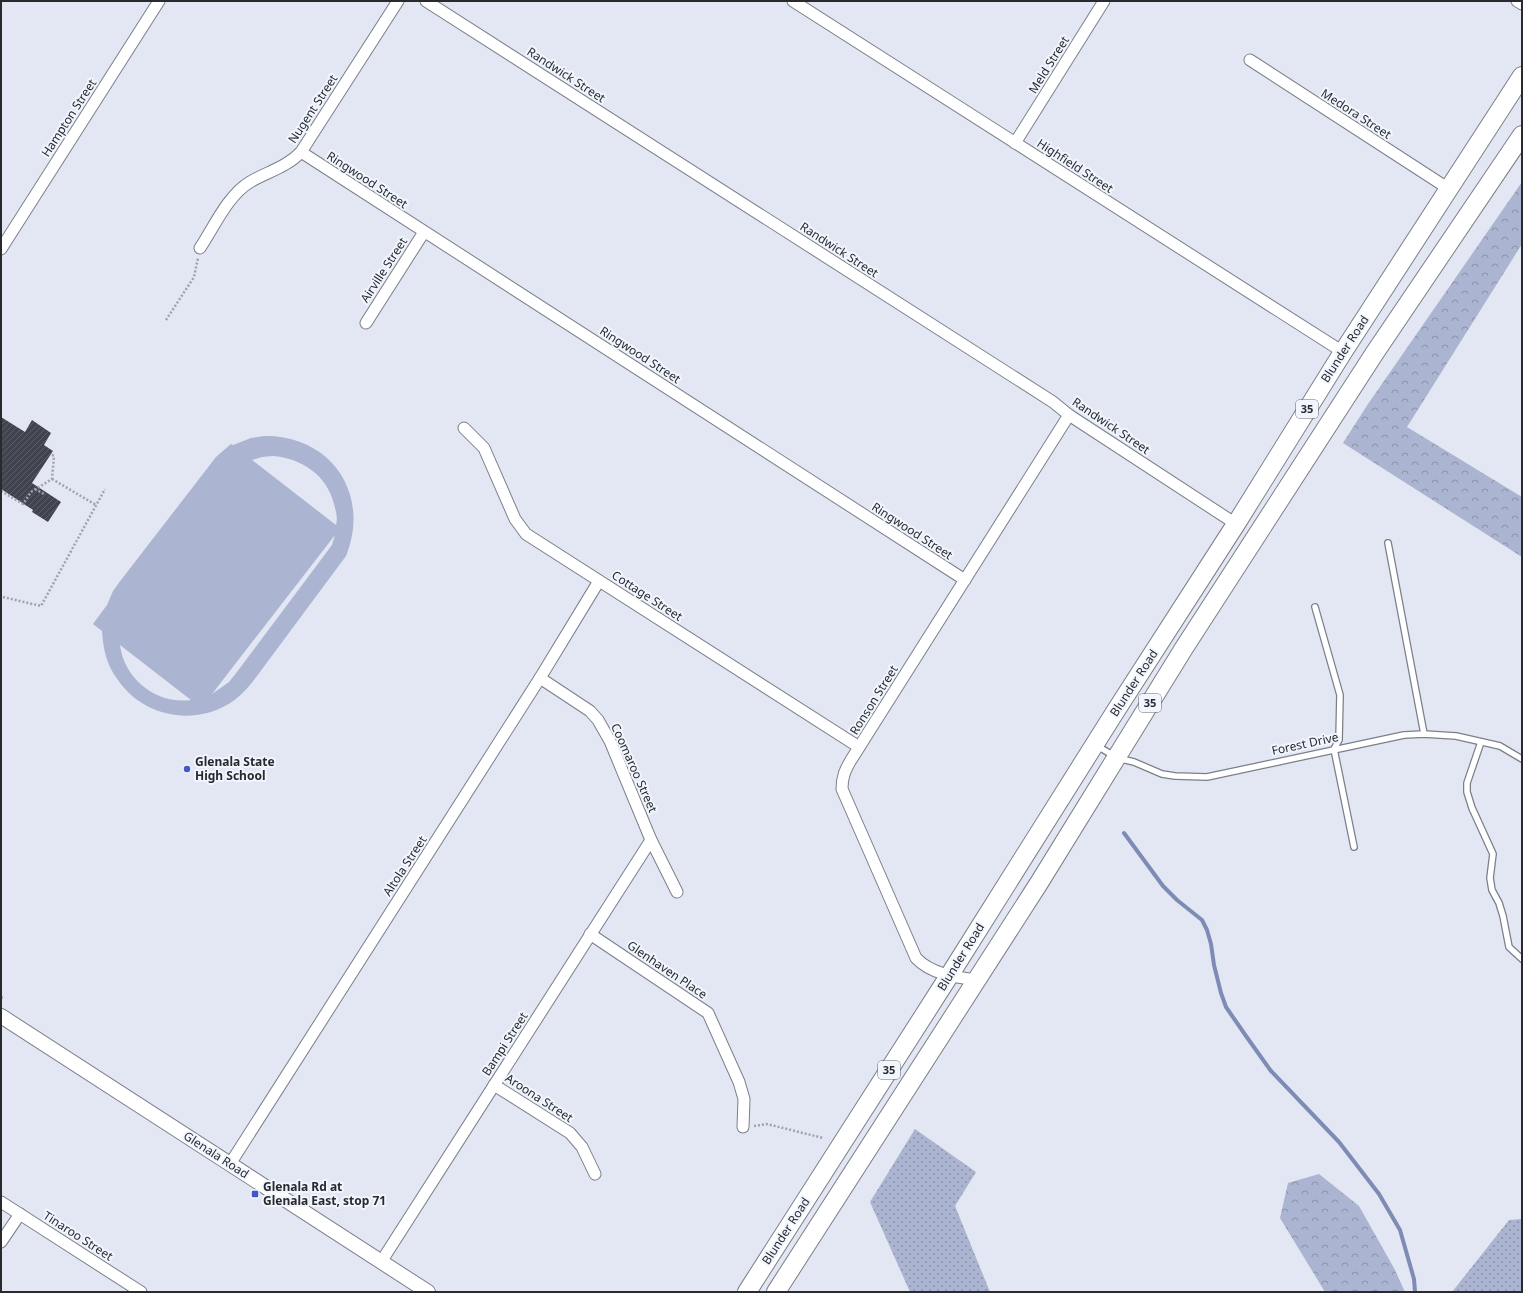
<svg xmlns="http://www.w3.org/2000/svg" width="1523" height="1293" font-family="'Noto Sans',sans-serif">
  <defs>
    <pattern id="grass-dots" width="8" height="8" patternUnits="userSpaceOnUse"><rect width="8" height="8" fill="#abb4d0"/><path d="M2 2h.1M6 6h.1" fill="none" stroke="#8b93a9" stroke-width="1.8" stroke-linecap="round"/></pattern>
    <pattern id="forest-crowns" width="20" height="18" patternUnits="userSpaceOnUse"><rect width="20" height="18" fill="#abb4d0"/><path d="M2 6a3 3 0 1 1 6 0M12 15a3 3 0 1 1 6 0" fill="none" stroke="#8b93a9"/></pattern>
    <pattern id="building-hatch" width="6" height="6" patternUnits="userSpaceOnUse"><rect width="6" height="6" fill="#41444e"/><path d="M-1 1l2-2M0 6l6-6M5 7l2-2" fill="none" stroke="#5a5d65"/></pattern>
  </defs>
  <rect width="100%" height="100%" fill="#e3e7f3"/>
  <g fill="url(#grass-dots)">
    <polygon points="915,1129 976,1172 955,1206 990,1292 910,1292 870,1202"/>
    <polygon points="1522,1219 1522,1292 1452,1292 1509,1220"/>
  </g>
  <g fill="url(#forest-crowns)">
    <polygon points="1522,182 1522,244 1407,427 1522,497 1522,557 1343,443 1368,404"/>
    <polygon points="1319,1174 1359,1206 1395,1270 1405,1292 1325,1292 1280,1218 1288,1183"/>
  </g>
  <path fill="#abb4d0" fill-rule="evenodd" d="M264,436C331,435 371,494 346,556L254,680C246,690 237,700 225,706C188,726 141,714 118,680C107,666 103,649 102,631L93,624L107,605L113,591L121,580L216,457L231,444L233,445L251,438ZM273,456C301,458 327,475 334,504C336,511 338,518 336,525L252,460L262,457ZM335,535L332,545L237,672L229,682L212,694ZM120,645L191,700C157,705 124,679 120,645Z"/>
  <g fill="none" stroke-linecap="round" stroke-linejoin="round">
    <polyline stroke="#7e8bb4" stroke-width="4" points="1124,833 1163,886 1177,900 1202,920 1207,930 1211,944 1214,965 1221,993 1226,1007 1246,1036 1271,1071 1339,1142 1379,1194 1400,1230 1414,1279 1415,1292"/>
  </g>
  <polygon fill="url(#building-hatch)" points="1,417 25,432 32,420 51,433 44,445 53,451 32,483 61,502 48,522 32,512 33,510 1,489"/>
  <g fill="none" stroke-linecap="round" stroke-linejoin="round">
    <defs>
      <g id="service">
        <polyline points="1388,543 1424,734"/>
        <polyline points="1315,607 1340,695 1339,740 1334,749 1354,847"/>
        <polyline points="1481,742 1467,783 1467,792 1472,808 1493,854 1490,878 1492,890 1499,903 1503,916 1509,947 1522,959"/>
        <polyline points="1096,745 1117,758 1134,762 1162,774 1175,776 1207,777 1404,735 1424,734 1456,736 1500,746 1522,759"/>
      </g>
      <g id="minor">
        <polyline points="426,1 1053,402 1069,415 1236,524"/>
        <polyline points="793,1 1343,352"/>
        <polyline points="1517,1 1522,4"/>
        <polyline points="1250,60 1449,189"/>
        <polyline points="1015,143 1104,1"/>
        <polyline points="301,152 965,580"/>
        <path d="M200,248C214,227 228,195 250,182C267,172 287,167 301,152L398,1"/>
        <polyline points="1,249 159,1"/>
        <polyline points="366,323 424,232"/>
        <polyline points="464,428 484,448 515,519 526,534 859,747"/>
        <polyline points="540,678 590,711 598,720 610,741 651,840 677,892"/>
        <polyline points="590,934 708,1013 739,1082 744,1099 743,1127"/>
        <path d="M977,980C955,977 931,974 916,958L842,789C842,777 845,770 851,760L1069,415"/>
        <polyline points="494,1085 570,1133 582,1147 595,1174"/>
        <polyline points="230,1164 540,678 599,581"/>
        <polyline points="1,1202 141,1292"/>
        <polyline points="1,1242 20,1214"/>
        <polyline points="381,1262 651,840"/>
      </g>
      <polyline id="tertiary" points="1,1016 428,1292"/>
      <g id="primary">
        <polyline points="747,1292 949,976 1115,712 1236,524 1343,352 1522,76"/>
        <polyline points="776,1292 1039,883 1184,648 1374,354 1522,135"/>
      </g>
    </defs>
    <use href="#service" stroke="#7b7f89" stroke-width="8"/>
    <use href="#minor" stroke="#7b7f89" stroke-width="13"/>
    <use href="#tertiary" stroke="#7b7f89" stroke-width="16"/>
    <use href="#primary" stroke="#7b7f89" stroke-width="20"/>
    <g stroke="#9fa2ab" stroke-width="2.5" stroke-dasharray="2 2" stroke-linecap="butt">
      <polyline points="166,320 194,277 198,258"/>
      <polyline points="52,479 96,505"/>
      <polyline points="35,489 44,494"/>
      <polyline points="1,491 23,504 31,492 52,479 54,456 51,454"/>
      <polyline points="3,597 41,606 105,489"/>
      <polyline points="1,997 3,998"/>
      <polyline points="754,1126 767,1124 823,1138"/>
    </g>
    <use href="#service" stroke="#fff" stroke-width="5.5"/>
    <use href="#minor" stroke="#fff" stroke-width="11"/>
    <use href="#tertiary" stroke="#fff" stroke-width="14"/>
    <use href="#primary" stroke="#fff" stroke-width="18"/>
  </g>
  <g fill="#4357ca" stroke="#f1f5fe" stroke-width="1.5">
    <circle cx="187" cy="769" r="4"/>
    <rect x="251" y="1190" width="8" height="8" rx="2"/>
  </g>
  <g text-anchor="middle" stroke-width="4" stroke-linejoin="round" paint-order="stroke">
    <g fill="#f1f5fe" stroke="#64676c" stroke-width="1">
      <rect x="1296" y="400" width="22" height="18" rx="3"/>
      <rect x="1139" y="694" width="22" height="18" rx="3"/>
      <rect x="878" y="1061" width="22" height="18" rx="3"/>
    </g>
    <g font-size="11" font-weight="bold" fill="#282a2e">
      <text x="1307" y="413">35</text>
      <text x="1150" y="707">35</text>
      <text x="889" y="1074">35</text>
    </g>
    <g font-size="12" fill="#282a2e" stroke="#f1f5fe">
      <text transform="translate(1049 65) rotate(-58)" y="4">Meld Street</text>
      <text transform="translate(566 75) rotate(33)" y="4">Randwick Street</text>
      <text transform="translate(313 109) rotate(-57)" y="4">Nugent Street</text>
      <text transform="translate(1356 114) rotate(33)" y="4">Medora Street</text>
      <text transform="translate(69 118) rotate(-57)" y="4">Hampton Street</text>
      <text transform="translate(1075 166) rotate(33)" y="4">Highfield Street</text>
      <text transform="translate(367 180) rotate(33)" y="4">Ringwood Street</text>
      <text transform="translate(839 250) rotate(33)" y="4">Randwick Street</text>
      <text transform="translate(384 270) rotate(-57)" y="4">Airville Street</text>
      <text transform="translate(1345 349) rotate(-57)" y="4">Blunder Road</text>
      <text transform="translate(640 355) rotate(33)" y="4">Ringwood Street</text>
      <text transform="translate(1111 426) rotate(34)" y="4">Randwick Street</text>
      <text transform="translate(912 531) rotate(33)" y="4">Ringwood Street</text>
      <text transform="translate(647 596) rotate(33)" y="4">Cottage Street</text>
      <text transform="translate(1134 683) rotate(-57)" y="4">Blunder Road</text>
      <text transform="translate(874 700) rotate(-58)" y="4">Ronson Street</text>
      <text transform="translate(1305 744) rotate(-12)" y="4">Forest Drive</text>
      <text transform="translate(634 768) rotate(66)" y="4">Coomaroo Street</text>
      <text transform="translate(405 866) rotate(-57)" y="4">Altola Street</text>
      <text transform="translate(961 957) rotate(-58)" y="4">Blunder Road</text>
      <text transform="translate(667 970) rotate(34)" y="4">Glenhaven Place</text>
      <text transform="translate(505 1044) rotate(-57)" y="4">Bampi Street</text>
      <text transform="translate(539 1098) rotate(33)" y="4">Aroona Street</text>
      <text transform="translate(216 1155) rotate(33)" y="4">Glenala Road</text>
      <text transform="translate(786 1231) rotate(-57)" y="4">Blunder Road</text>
      <text transform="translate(78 1236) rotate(33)" y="4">Tinaroo Street</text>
    </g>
    <g font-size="12" font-weight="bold" fill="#282a2e" stroke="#f1f5fe" text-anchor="start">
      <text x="195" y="766">Glenala State<tspan x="195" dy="14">High School</tspan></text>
      <text x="263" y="1191">Glenala Rd at<tspan x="263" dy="14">Glenala East, stop 71</tspan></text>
    </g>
  </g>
  <rect width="1523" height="1293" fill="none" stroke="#282a2e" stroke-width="4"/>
</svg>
